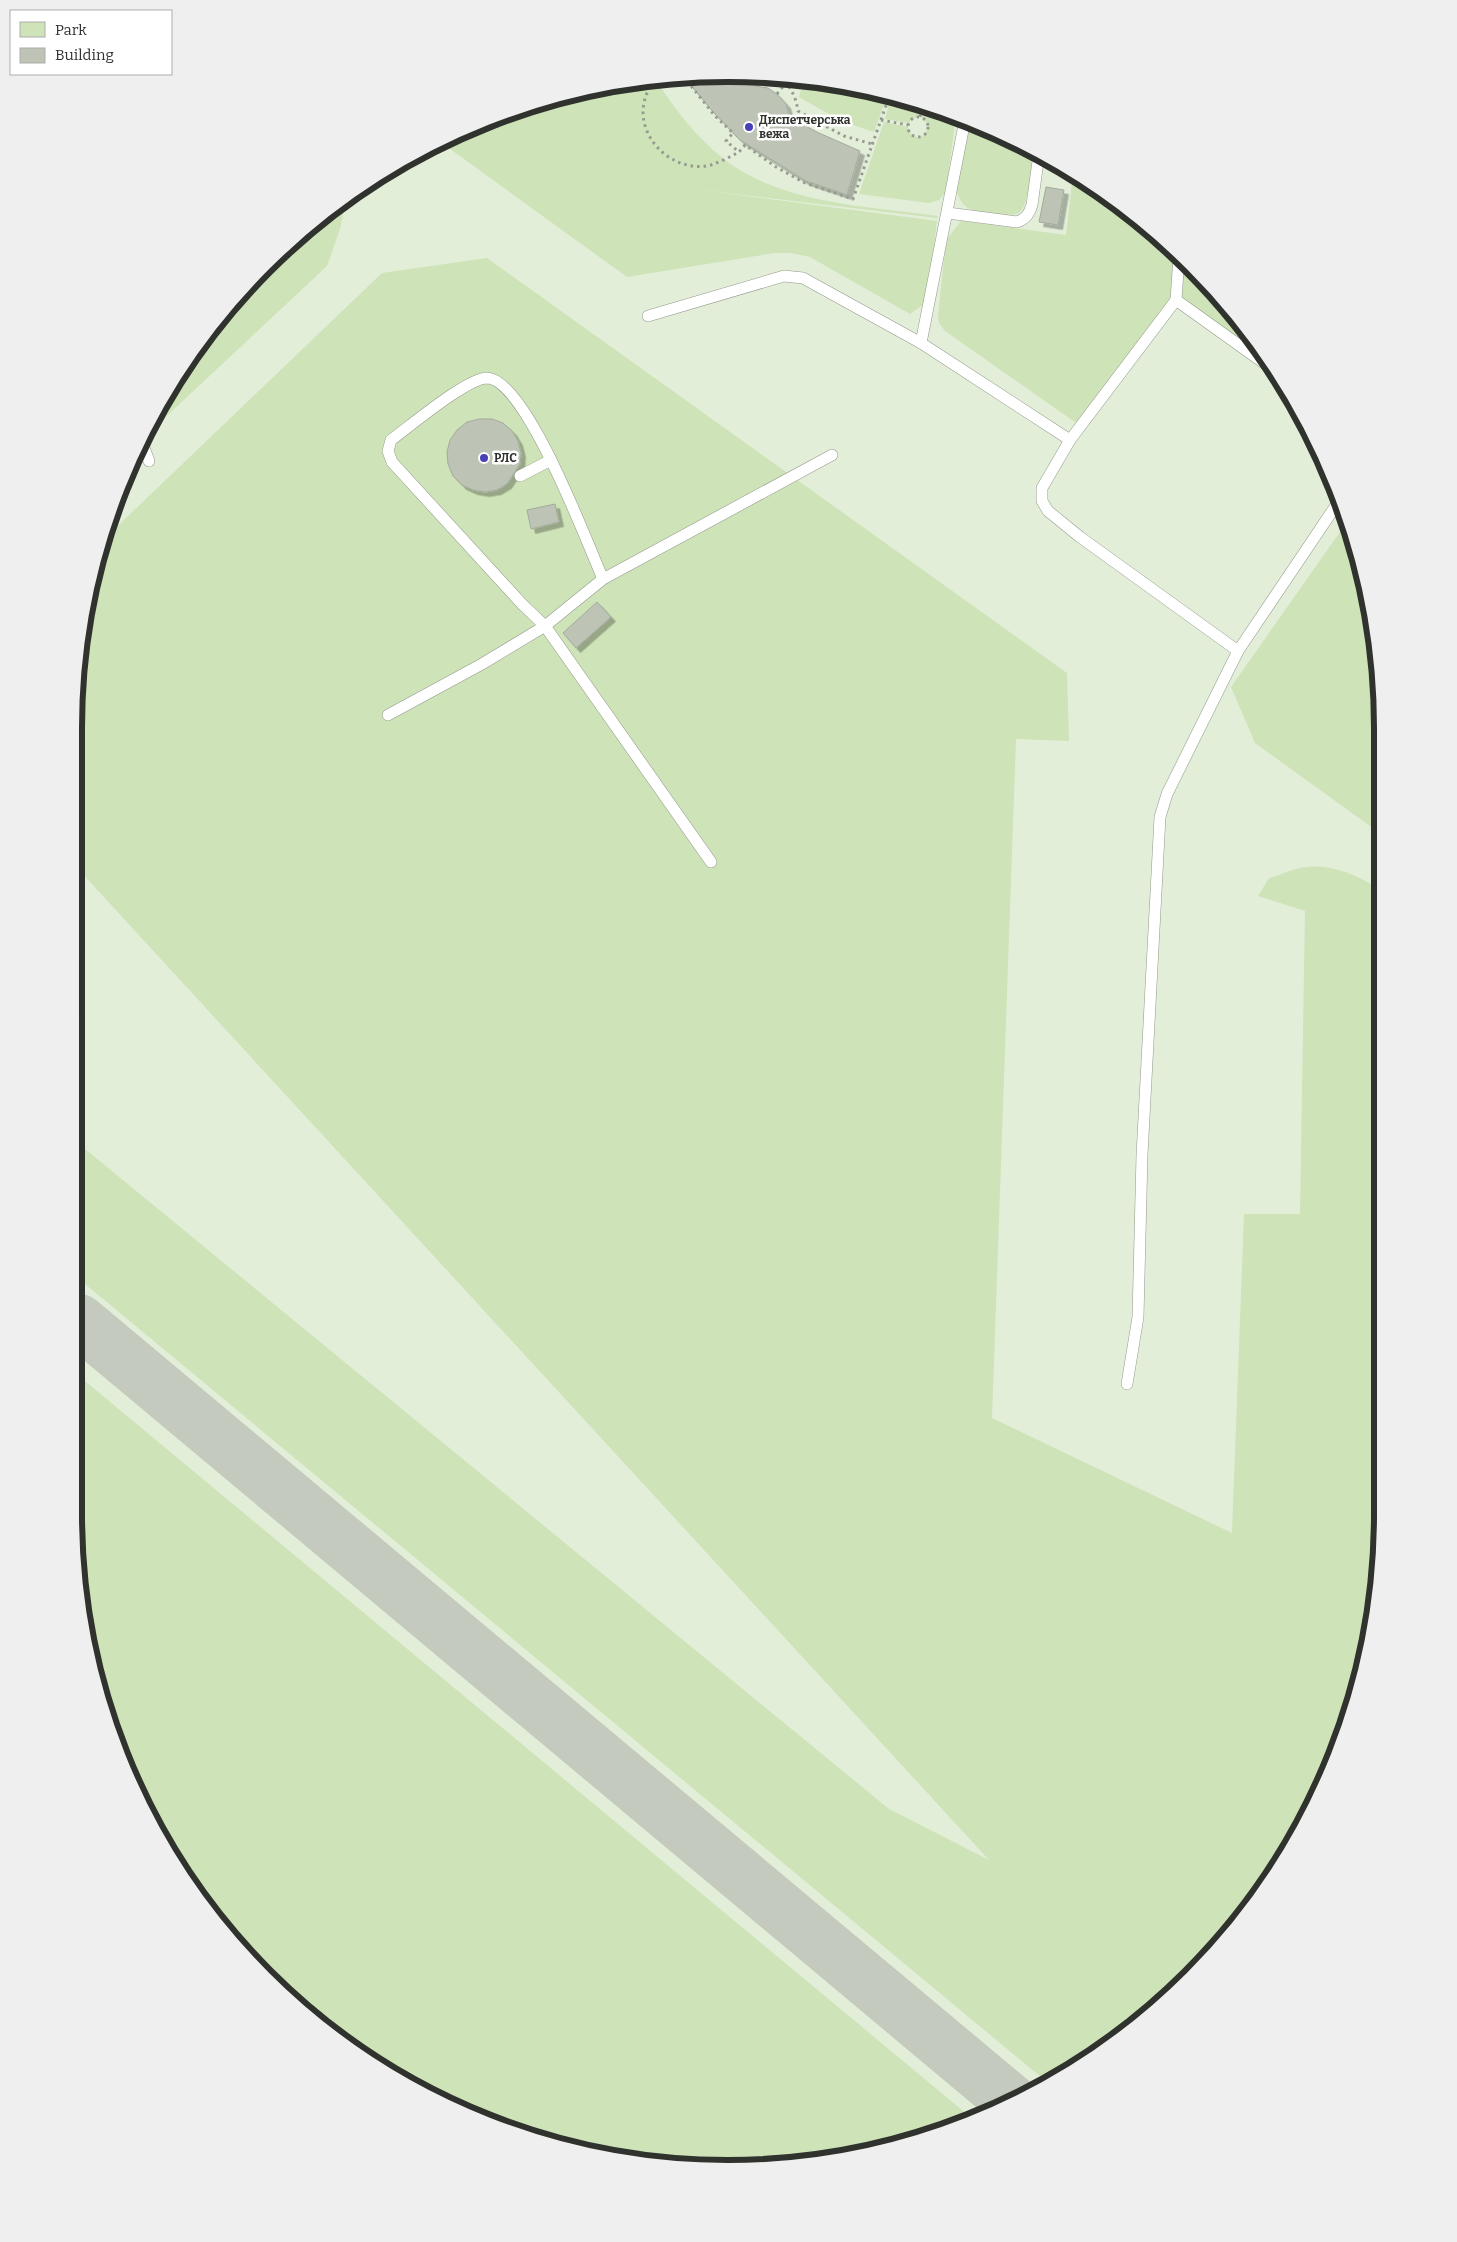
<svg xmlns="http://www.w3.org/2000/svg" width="1457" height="2242" font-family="Bitter,serif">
  <defs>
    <filter id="shadow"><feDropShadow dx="4.5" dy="4.5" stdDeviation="0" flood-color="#0004"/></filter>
  </defs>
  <rect width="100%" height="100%" fill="#f0f7e9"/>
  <polygon fill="#e3eed9" points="685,75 814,79 939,108 1056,161 1160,236 1248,330 1316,439 1361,559 1382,686 1378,1599 1333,1764 1295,1841 1221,1945 1092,2058 979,2118 898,2146 772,2167 686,2167 518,2133 401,2081 330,2033 236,1945 184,1877 108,1724 79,1599 79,643 96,559 141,439 236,297 330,209 439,141 559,96"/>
  <g fill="#cee3b7">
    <polygon points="804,79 814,79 887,96 874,132 841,121 799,97"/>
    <path d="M656,80C679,116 708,152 745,173C802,205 874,207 938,216L937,218L685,188L937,221L927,302L910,314L810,257L791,253H774L627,277L439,141L559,96Z"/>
    <polygon points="891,97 921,104 918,117 911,120 909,123 885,119"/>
    <polygon points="925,105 951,114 955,123 946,192 939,200 929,203 859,194 884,122 908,127 911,134 916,137 923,136 927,129 927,124 922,118"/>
    <path d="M969,122L1033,151C1031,165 1030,202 1020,212C1013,219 976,212 968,208C961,204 958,195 955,188Z"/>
    <polygon points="1073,174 1160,236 1248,330 1265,358 1176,295 1079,425 945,331 939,323 938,316 946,240 961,221 1066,235"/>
    <polygon points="346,199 340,229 327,266 141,440 236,297 330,209"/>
    <path d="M487,258L1067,673L1069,741L1016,739L992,1418L1232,1533L1244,1214H1300L1305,911L1258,896L1269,878C1281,875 1294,868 1307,867C1332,864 1361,876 1381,891L1378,1599L1333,1764L1295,1841L1221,1945L1092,2058L1047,2082L79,1279V1144L889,1809L989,1860L79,870V643L96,559L103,540L382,273Z"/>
    <polygon points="1347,522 1361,559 1382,686 1381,834 1255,743 1231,687"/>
    <polygon points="79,1376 974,2120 898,2146 772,2167 686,2167 518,2133 401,2081 330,2033 236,1945 184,1878 108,1724 79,1599"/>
  </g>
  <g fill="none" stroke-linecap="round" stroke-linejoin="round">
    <polyline stroke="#c4cabe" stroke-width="54" points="79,1321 1011,2101"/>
  </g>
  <g fill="#bdc4b6" stroke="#a3aa9c" filter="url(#shadow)">
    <polygon points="683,76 746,77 755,86 768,88 777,94 786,104 790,118 819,133 860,151 847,195 806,181 740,140 714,113"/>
    <polygon points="1046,187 1064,190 1058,225 1039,222"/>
    <polygon points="479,419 492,419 503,423 512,431 518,441 521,453 520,464 507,484 497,490 485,492 473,490 462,485 453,476 448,464 447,452 450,440 457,430 467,422"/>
    <polygon points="555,504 559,522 531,529 527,510"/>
    <polygon points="597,602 611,617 576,648 563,633"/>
  </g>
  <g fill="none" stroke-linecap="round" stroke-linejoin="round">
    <defs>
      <g id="service">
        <path d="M948,213L1017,222C1026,219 1029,214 1032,205L1039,154"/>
        <polyline points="1176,300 1179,256"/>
        <polyline points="648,316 784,276 803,278 921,343 1070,440"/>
        <polyline points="921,343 965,120"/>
        <polyline points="1271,368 1176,300 1070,440 1042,488 1042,501 1048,511 1080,537 1238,651 1339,501"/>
        <polyline points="141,440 149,461"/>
        <polyline points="520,476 551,460"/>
        <path d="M603,579C587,543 526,379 487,378C467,378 409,427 391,440L388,451L392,462L522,604L545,626L603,579L832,455"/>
        <polyline points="388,715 482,664 545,626 711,862"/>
        <polyline points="1127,1384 1138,1317 1142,1155 1160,817 1167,794 1238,651"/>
      </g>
    </defs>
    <use href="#service" stroke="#93998c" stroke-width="12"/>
    <g stroke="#969b91" stroke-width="3" stroke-dasharray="2.5 4" stroke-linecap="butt">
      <polyline points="683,76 715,116 733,133 726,141 739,152 745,145 776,167 805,183 853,199 889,97"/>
      <path d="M779,78C791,86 796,97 798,111L844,136L872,144"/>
      <path d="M653,81C647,91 643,101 643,113C644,146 678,173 711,165C720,162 730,157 739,152"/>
      <polyline points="777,94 789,79"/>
      <polyline points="920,117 923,105"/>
      <circle cx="918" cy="127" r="10"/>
      <polyline points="881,120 908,125"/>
    </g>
    <use href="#service" stroke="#fff" stroke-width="11"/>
  </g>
  <g fill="#4740b6" stroke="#fff" stroke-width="2">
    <circle cx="749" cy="127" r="5"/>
    <circle cx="484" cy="458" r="5"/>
  </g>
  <g text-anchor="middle" stroke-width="5" stroke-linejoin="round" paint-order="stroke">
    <g font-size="12" font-weight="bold" fill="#2f322d" stroke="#fff" text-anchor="start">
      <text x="759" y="124">Диспетчерська<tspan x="759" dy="14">вежа</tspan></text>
      <text x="494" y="462">РЛС</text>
    </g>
  </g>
  <path d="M0 0H1457V2242H0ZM728 82H728A646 646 0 0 1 1374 728V1514A646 646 0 0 1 728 2160H728A646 646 0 0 1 82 1514V728A646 646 0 0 1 728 82Z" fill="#eeefee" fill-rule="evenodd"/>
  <path fill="none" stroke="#2f322d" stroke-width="6" d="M728 82H728A646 646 0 0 1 1374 728V1514A646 646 0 0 1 728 2160H728A646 646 0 0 1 82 1514V728A646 646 0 0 1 728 82Z"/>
  <rect x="10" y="10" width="162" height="65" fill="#ffffff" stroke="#acadab"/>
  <rect x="20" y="22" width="25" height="15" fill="#cee3b7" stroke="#acadab"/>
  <text x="55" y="35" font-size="15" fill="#2f322d">Park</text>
  <rect x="20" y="48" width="25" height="15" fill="#bdc4b6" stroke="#acadab"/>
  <text x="55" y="60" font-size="15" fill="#2f322d">Building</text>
</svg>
